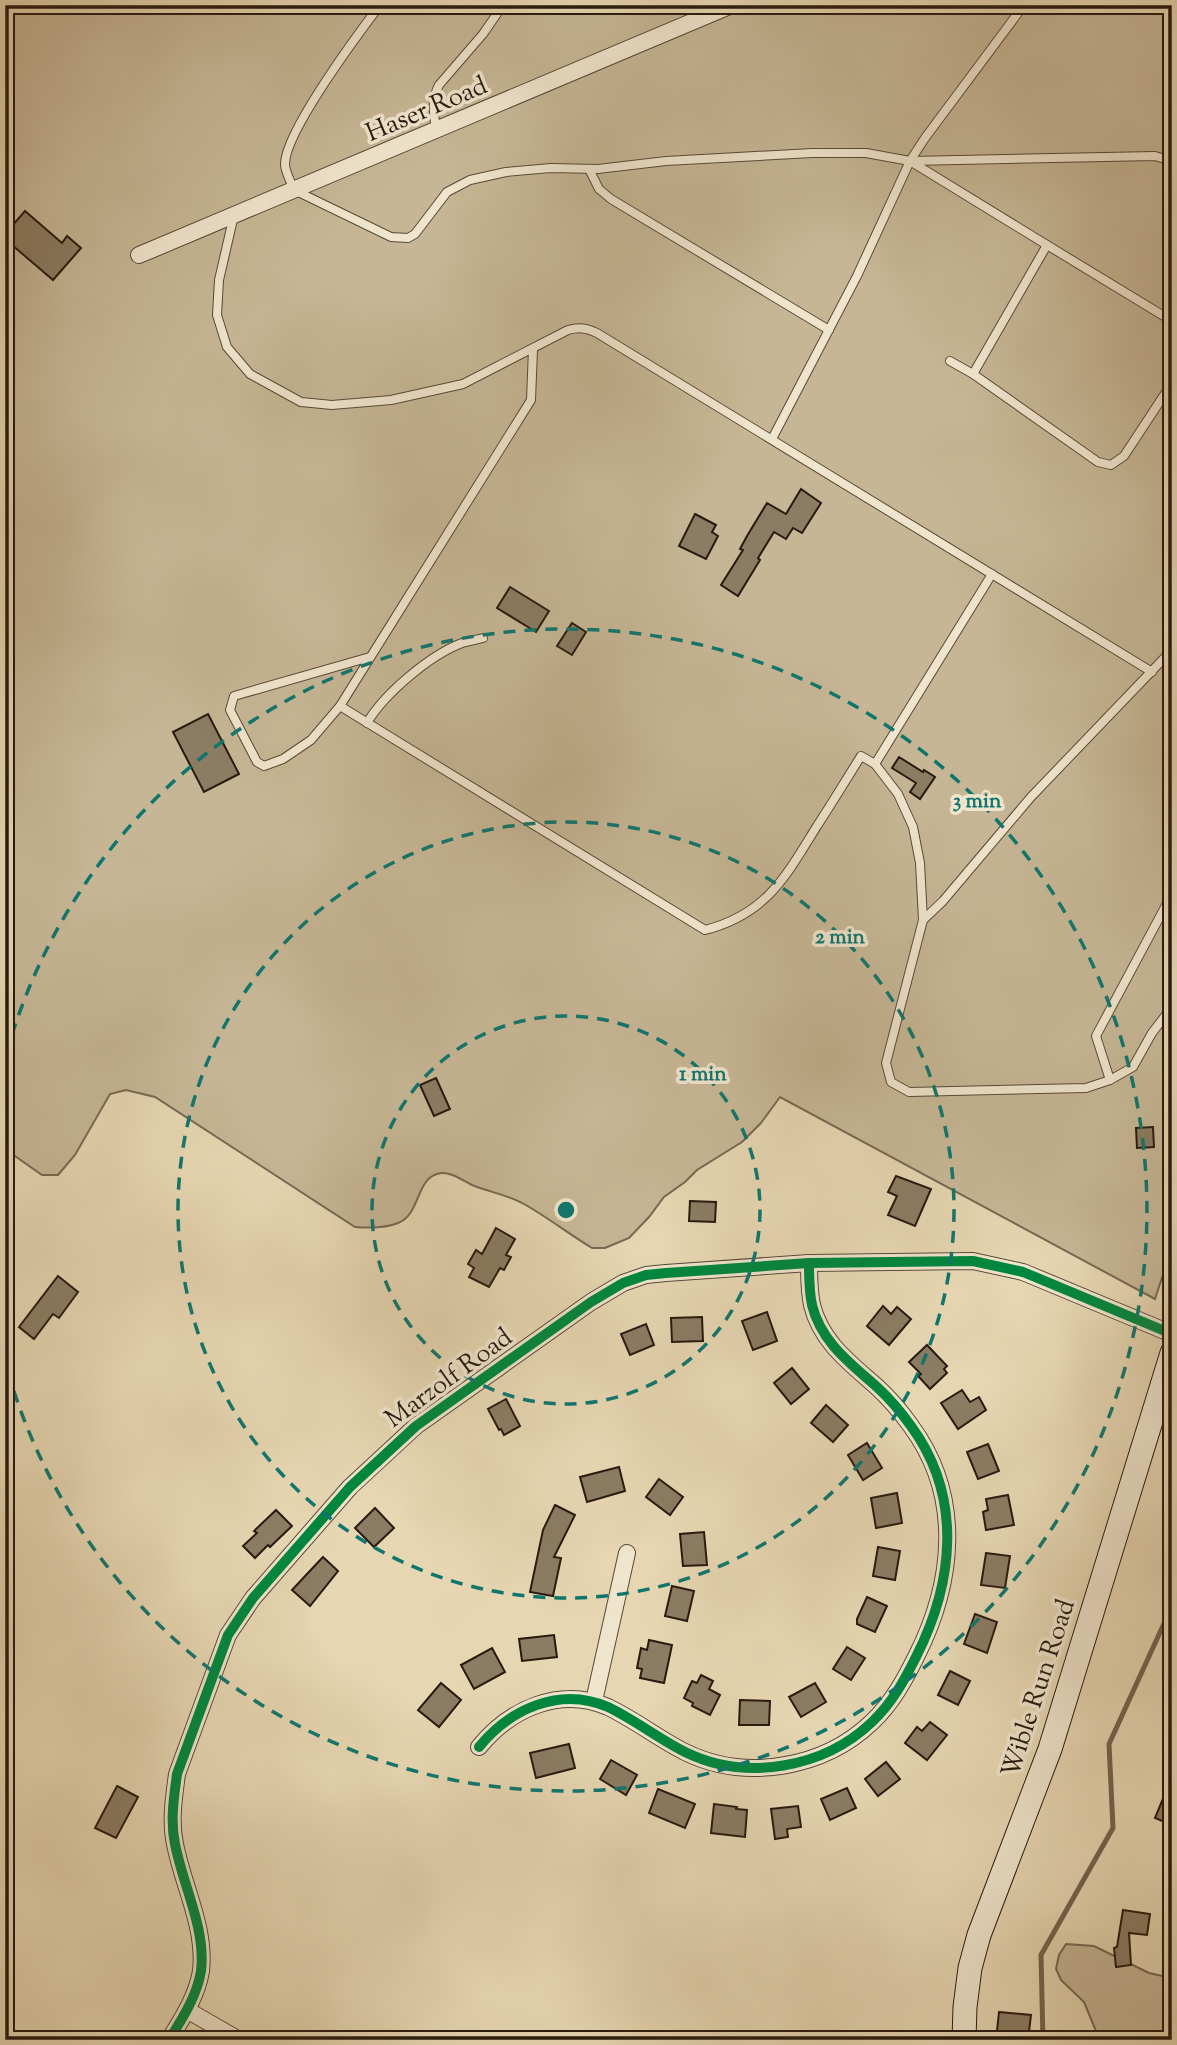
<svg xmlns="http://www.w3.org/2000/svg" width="1177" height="2045" font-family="'Sorts Mill Goudy',serif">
  <rect width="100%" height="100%" fill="#e6d6b1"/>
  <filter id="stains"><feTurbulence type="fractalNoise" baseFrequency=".00286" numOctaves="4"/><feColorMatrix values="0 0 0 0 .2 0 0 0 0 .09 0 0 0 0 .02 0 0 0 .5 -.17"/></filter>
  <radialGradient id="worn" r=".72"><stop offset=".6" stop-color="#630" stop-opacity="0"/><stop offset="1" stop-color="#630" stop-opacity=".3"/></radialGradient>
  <g fill="#c6b695" stroke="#776852" stroke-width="2">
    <path d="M5,5H1172V1247L1155,1299L780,1097L761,1123L742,1142L697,1170L685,1182L664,1197L649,1217L629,1238L605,1248H592C569,1234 547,1217 524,1204C508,1195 489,1192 472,1185C462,1180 449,1170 437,1174C416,1180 420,1215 398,1223C386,1228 368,1228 355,1227L155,1097L126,1090L110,1094L75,1155L58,1175H42L5,1149Z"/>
    <polygon points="1066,1944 1094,1946 1149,1973 1172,1978 1172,2040 1091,2040 1096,2031 1084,2002 1061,1980 1056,1969 1059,1955"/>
  </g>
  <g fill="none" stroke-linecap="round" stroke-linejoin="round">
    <polyline stroke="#73644f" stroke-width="5" points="1043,2040 1041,1955 1113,1828 1109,1744 1172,1606"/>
  </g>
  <g fill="#8b7c63" stroke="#281a0f" stroke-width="2">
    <polygon points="25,211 62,243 67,236 81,248 53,280 5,239 5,234"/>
    <polygon points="801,489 821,503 802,533 793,528 786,539 774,532 758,558 760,560 738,596 721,585 743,550 740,549 747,536 767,503 786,514"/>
    <polygon points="695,514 716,525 712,532 718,536 706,559 679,546"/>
    <polygon points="510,587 549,611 536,632 497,608"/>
    <polygon points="572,623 586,632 572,655 557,646"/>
    <polygon points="208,714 239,774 204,792 173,732"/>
    <polygon points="899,757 923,772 924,770 935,777 920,799 910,792 916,783 892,768"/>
    <polygon points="436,1078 450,1109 434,1116 420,1085"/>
    <polygon points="1153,1127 1154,1147 1137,1148 1136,1128"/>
    <polygon points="896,1176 931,1189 915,1226 888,1215 897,1196 888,1192"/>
    <polygon points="690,1201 716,1202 715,1222 689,1221"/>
    <polygon points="496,1228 515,1239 506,1255 511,1257 504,1270 500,1268 489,1287 469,1277 474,1268 468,1264 476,1250 482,1254"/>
    <polygon points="58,1276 78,1292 59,1318 53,1314 34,1339 19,1327"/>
    <polygon points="883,1306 891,1314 897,1307 911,1319 889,1345 867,1326"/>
    <polygon points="767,1312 777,1341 753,1350 742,1321"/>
    <polygon points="702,1317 703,1341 672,1342 671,1318"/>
    <polygon points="646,1324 654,1345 630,1355 621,1334"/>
    <polygon points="927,1345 947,1366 944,1369 947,1373 930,1389 918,1376 921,1374 909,1362"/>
    <polygon points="792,1368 809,1389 791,1404 774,1383"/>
    <polygon points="962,1390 970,1402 979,1397 986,1410 958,1429 941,1403"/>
    <polygon points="506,1399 520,1426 504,1435 501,1429 499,1430 488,1409"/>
    <polygon points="826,1405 848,1425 833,1442 811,1423"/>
    <polygon points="867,1443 882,1468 863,1480 848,1455"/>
    <polygon points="988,1444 999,1471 978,1479 967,1452"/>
    <polygon points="619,1467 625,1491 587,1502 580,1477"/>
    <polygon points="659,1479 683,1497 670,1515 646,1497"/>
    <polygon points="897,1493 902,1523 876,1528 871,1498"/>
    <polygon points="1008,1495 1014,1525 986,1530 983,1512 988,1510 986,1499"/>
    <polygon points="555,1505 575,1515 554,1557 561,1558 553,1596 530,1592 543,1530"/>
    <polygon points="375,1508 394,1528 374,1547 355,1528"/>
    <polygon points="276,1510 292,1526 270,1547 268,1545 255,1558 243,1546 257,1533 254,1531"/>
    <polygon points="704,1532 707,1565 683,1566 680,1534"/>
    <polygon points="878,1547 900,1551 895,1580 873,1576"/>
    <polygon points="986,1553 1010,1556 1005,1588 981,1585"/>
    <polygon points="323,1557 338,1571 310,1606 292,1590"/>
    <polygon points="672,1586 694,1591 687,1621 665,1616"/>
    <polygon points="867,1597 887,1606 875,1632 857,1624 857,1619"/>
    <polygon points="975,1614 997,1622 987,1653 964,1644"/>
    <polygon points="554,1635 557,1657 522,1661 519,1639"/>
    <polygon points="649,1640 672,1645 664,1683 640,1678 642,1669 637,1668 641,1648 647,1650"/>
    <polygon points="847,1647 865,1658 851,1680 833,1669"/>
    <polygon points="492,1648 505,1672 474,1689 461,1665"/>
    <polygon points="950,1671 970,1681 958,1705 938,1695"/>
    <polygon points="701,1675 713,1681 709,1689 720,1695 710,1715 692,1706 693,1703 684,1698 692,1681 697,1683"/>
    <polygon points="441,1683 461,1700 439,1727 418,1710"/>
    <polygon points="815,1683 826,1702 801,1717 789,1697"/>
    <polygon points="740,1700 770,1701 769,1725 739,1725"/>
    <polygon points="930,1722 947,1735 927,1760 905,1743 917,1727 922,1731"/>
    <polygon points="569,1744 575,1768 536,1778 530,1753"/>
    <polygon points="611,1760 637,1775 626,1795 600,1779"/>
    <polygon points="886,1762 900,1779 878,1796 865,1779"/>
    <polygon points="1171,1779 1172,1779 1172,1825 1155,1818"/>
    <polygon points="117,1786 138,1797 116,1838 95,1828"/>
    <polygon points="847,1788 856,1808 830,1820 821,1799"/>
    <polygon points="658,1789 695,1804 685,1828 649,1813"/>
    <polygon points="714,1804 737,1807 736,1809 747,1810 745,1837 711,1833"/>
    <polygon points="798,1806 801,1827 787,1829 788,1837 775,1839 771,1809"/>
    <polygon points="1123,1910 1150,1914 1147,1935 1129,1933 1131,1965 1116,1967 1114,1948 1117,1947"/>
    <polygon points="999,2012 1031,2015 1028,2040 996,2040"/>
  </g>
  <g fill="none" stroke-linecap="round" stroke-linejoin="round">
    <defs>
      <g id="lane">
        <path d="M380,5C358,34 285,132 285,164C285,172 291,182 294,190L391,237L408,238L415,234L447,192L470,180L506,172L551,168L598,169L666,161L812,153H866L910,161"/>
        <path d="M436,130C434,114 431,100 439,85L483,34L503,5"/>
        <polyline points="589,169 599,189 611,199 829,330"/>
        <path d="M234,215L219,280L217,315L227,347L250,374L301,402L332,405L391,400L463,384L568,330C579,327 586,328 597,333L1152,672"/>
        <polyline points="1047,245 1172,321"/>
        <polyline points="950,361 973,374 1098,462 1111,465 1124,456 1172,383"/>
        <polyline points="973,374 1047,245 910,161 1155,156 1172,161"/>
        <polyline points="772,439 857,276 910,161 925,138 1024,5"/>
        <polyline points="370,657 234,696 230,710 257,762 264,766 283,759 311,740 340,706 531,400 533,349"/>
        <path d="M340,706L705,930C767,914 786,876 817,826C832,803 846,780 861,756L875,764L992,574"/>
        <path d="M367,723C384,694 430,655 462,643C468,641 476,640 483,638"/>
        <polyline points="875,764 898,794 913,827 920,863 923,920 886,1063 891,1082 909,1092 1086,1088 1110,1080 1133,1067 1152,1033 1172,1007"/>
        <polyline points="923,920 943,901 1031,797 1172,650"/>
        <polyline points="1110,1080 1096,1036 1172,894"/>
      </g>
      <g id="street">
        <polyline points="139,255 732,5"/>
        <polyline points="594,1701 627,1553"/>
        <path d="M479,1747C510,1709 560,1686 608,1707C635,1720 659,1739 685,1752C746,1782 824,1768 872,1722C892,1703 904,1681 916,1657C954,1582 963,1497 911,1426C901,1412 889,1398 877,1387C850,1363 821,1342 812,1305C809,1291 809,1278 809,1263"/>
        <polyline points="187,2010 239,2040"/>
        <path d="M169,2040C182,2019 197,1996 201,1971C206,1928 183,1886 175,1844C170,1821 174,1797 177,1774L228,1635L253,1598L350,1487L416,1426L591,1302L623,1283L646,1275L666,1273L809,1263L973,1261L1023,1272L1172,1334"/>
      </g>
      <polyline id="secondary" points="964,2040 965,2007 970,1968 979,1935 1050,1749 1172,1353"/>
    </defs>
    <use href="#lane" stroke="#584938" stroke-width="10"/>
    <use href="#street" stroke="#584938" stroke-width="18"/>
    <use href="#secondary" stroke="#281a0f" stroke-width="25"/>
    <use href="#lane" stroke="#efe4cc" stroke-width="8"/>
    <use href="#street" stroke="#efe4cc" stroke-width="16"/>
    <use href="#secondary" stroke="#efe4cc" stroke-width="23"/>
    <defs>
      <g id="cycleway">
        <path d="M479,1747C510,1709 560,1686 608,1707C635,1720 659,1739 685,1752C746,1782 824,1768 872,1722C892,1703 904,1681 916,1657C954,1582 963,1497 911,1426C901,1412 889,1398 877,1387C850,1363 821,1342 812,1305C809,1291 809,1278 809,1263"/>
        <path d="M169,2040C182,2019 197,1996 201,1971C206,1928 183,1886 175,1844C170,1821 174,1797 177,1774L228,1635L253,1598L350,1487L416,1426L591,1302L623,1283L646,1275L666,1273L809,1263L973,1261L1023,1272L1172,1334"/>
      </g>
    </defs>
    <use href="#cycleway" stroke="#efe4cc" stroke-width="15"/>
    <use href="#cycleway" stroke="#00873e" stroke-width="10"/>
  </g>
  <g fill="none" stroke="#0f766e" stroke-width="3.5" stroke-dasharray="12 9">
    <circle cx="566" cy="1210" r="194"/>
    <circle cx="566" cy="1210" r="388"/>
    <path d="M6 1055A581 581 0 1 1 6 1365"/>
  </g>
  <g text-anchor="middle" stroke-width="7" stroke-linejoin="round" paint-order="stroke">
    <g font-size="26" fill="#281a0f" stroke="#efe4cc">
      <text transform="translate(426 108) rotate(-23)" y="9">Haser Road</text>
      <text transform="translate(448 1377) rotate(-36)" y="9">Marzolf Road</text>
      <text transform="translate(1037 1688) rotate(-72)" y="9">Wible Run Road</text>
    </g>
  </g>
  <circle cx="566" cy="1210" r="10" fill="#0f766e" stroke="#efe4cc" stroke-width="3.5"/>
  <g font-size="21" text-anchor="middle" font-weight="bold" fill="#0f766e" stroke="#efe4cc" stroke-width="7" stroke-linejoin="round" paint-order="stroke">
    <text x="977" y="807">3 min</text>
    <text x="840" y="943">2 min</text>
    <text x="703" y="1080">1 min</text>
  </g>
  <rect width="1177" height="2045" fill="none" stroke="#e6d6b1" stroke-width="28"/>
  <rect x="7" y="7" width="1163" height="2031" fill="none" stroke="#281a0f" stroke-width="3.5"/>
  <rect x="14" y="14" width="1149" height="2017" fill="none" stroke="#281a0f" stroke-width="2"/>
  <rect width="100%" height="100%" filter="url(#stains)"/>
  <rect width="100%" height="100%" fill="url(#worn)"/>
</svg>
